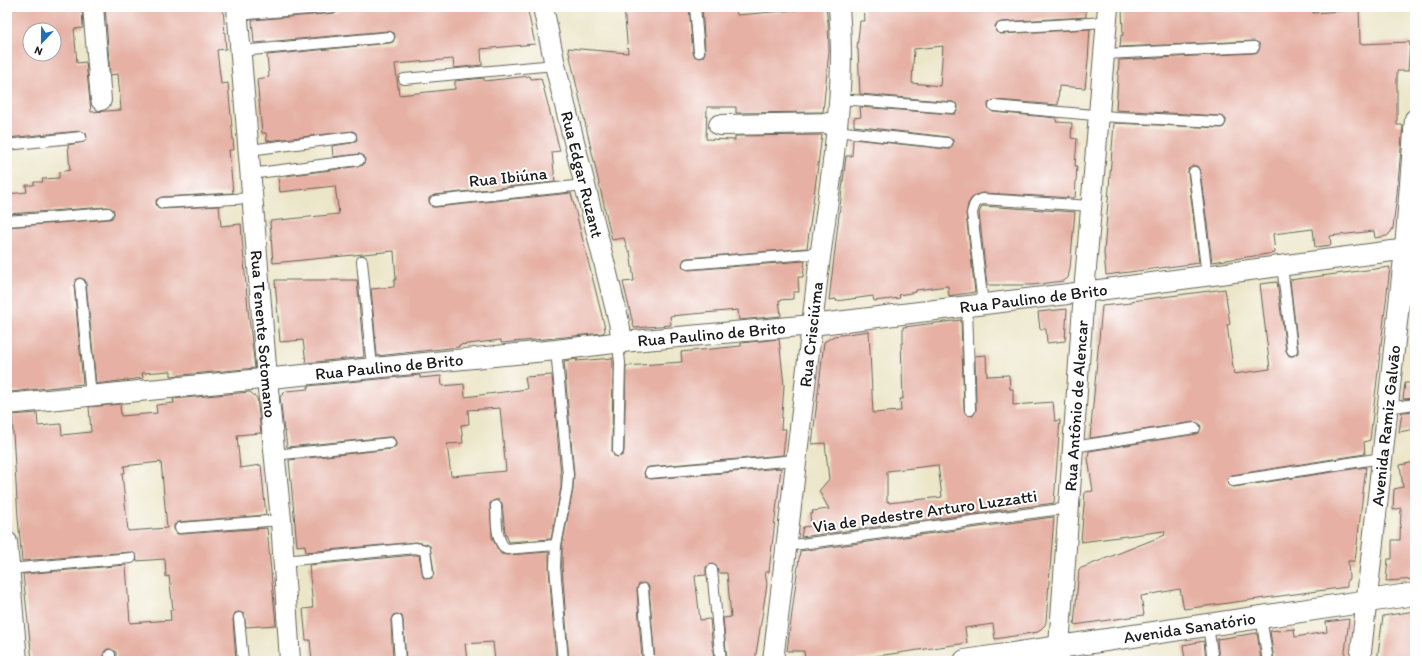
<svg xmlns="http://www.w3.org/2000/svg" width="1422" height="668" font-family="Itim,sans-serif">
  <rect width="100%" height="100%" fill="#fff"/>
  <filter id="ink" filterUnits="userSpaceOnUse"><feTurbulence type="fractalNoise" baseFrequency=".025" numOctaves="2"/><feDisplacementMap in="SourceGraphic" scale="8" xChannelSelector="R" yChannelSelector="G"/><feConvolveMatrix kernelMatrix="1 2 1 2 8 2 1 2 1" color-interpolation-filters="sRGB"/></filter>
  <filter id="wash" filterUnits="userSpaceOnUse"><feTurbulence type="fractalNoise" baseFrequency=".012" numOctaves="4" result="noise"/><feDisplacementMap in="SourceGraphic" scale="16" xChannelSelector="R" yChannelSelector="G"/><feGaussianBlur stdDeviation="0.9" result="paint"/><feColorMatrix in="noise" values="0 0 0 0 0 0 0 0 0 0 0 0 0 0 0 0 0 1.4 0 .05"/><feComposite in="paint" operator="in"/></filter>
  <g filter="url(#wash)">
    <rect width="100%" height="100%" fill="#ece6c9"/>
    <g id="blocks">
      <g fill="#e6b1a4" fill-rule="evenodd">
        <path d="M7,7H82L83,28L74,29L77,63L86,62L91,112L121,110L118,74L110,75L105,7H223L226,49L217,50L221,84L228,83L234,150H229L233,193L162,197L156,200V204L159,209H162L219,206L221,226L241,224L248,309L255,368L171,376V371L142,373L143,378L96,384L86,283L85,280L80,278L76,279L74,285L83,384L11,392L9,391L7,367V227L109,219L112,218L114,213L113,209L107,207L7,214V194L27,192L26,185H34V182H43L42,179L59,178V172L70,170L68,145L84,142L87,137L86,133L80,131L7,138ZM30,30H54V54H30Z"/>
        <polygon points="360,7 527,7 535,44 481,49 482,65 454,68 453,59 395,64 399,95 455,89 455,81 484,78 484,81 530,76 531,79 541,78 560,151 552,152 555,182 434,195 429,198 429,202 432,207 436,207 571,193 604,324 605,331 603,333 555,338 501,343 501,340 459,345 459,347 377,356 371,289 394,287 394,280 396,280 394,251 273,263 270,221 339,214 335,186 280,192 278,177 360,166 363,165 365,160 364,156 359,154 333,157 332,146 352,143 357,140 356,133 353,131 267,141 266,133 262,133 257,79 269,77 267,55 390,43 393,42 395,37 394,33 388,31 254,43 252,20 335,13 338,12 340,9"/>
        <polygon points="624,7 689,7 693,53 694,56 699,58 703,57 705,52 702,7 736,7 737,15 796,10 796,7 826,7 828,23 829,51 823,112 736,113 736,107 707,107 706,139 735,140 735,136 822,135 807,248 687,258 684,259 682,264 683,268 689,270 805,261 803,277 798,277 799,292 793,292 793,299 779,300 781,316 739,320 738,310 670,316 671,325 634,328 623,282 634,281 630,251 628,251 624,238 612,240 568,48 628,53"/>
        <path d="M864,7H1075V11L1086,10V17L1001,22L995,25L996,32L1001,34L1090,29L1088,60L1085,88L1059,86L1058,105L995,100L988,103V108L993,112L1057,118L1056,122L1072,123L1071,138L1077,139L1075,166H1077L1075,198L982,193L976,195L971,199L968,204L966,214L975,292L949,296L948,286L916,290V292L899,295L900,298L874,301L873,296L836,301V299L829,300L846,156H852L853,139L946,149H950L953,144V140L948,137L854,126V118L861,117L860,107L951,114H955L958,109V105L953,102L860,94L858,49H857L860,21H865ZM943,46L940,86L912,83L914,49Z"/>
        <polygon points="1122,7 1299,7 1300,9 1313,8 1313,13 1342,11 1341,7 1359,7 1360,44 1410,42 1408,71 1397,71 1397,125 1403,125 1397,194 1393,228 1391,232 1387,236 1375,238 1374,231 1330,236 1331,245 1315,247 1313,229 1273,234 1275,253 1212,262 1200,171 1197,166 1193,166 1188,169 1188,173 1199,263 1106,275 1104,253 1114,123 1220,128 1223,128 1226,123 1226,119 1220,116 1116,110 1119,60 1254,53 1258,52 1260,47 1259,43 1254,41 1120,47 1121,35 1123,35"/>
        <polygon points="982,206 1075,212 1070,268 1068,278 1063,281 1032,285 987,285 979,213"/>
        <polygon points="1390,267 1370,440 1364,442 1365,454 1232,475 1227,479 1228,485 1234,487 1366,467 1355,561 1348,561 1349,579 1347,580 1347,587 1184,609 1180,589 1141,596 1144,615 1074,625 1079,569 1165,535 1164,531 1081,542 1085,492 1093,491 1088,458 1089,451 1196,434 1199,433 1201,427 1200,424 1194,422 1090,438 1102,306 1131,303 1131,301 1225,289 1230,324 1227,325 1234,374 1270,369 1260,284 1277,282 1286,351 1289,356 1293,356 1298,353 1298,349 1290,280"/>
        <polygon points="275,280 357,280 364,357 306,363 303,340 280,342"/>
        <polygon points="1067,309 1065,341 1047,343 1046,329 1040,329 1038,312"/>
        <path d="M961,320L964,410L967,415L973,416L976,410L975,356L986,355L987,376L1009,375L1010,389H1013V405L1053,402L1055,421L1060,420L1054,503L801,537L803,527L811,526L810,514H813L812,511L829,509L819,491L829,479L825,443L812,444L824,342L834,336L869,331L873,413L901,411L900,399H903L901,343H903V327ZM938,465L942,497L889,503V501L887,502V471Z"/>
        <polygon points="779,339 784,385 781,429 786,429 783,455 649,467 646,468 644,473 645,477 651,479 781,468 769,572 765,572 767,584 755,661 727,661 723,618 731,617 727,573 719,573 717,567 712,564 706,567 706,575 695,576 700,620 710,619 714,661 655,661 649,588 648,585 643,583 639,584 637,590 642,661 569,661 562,567 562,546 573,490 574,474 564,361 578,359 576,361 613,358 612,451 614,456 618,457 623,455 624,451 626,366 682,362 681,352 741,346 741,343"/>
        <path d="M420,375V378L441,376L442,386L464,384L465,397L527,389L525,377L552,375L561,475V488L551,539L509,542L505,533L502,503L499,500H495L490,503V506L492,537L497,548L501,554L507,555L549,552V568L556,661H495L493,642L465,644L467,660L406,661L403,620L402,616L397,614L393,615L391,620L393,661H312L310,640H306L303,609L313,608L309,565L415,555H419L423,577L426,579L432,578L434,572L430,546L426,544L416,542L306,552L305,545L297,546L289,460L391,449L396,446V442L393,437H389L287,447L285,431H284L280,397L286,391L308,389V386ZM500,408L506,471L451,476L447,444L463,443L461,425L469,424L468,410Z"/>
        <polygon points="1405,383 1415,383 1415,398 1403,399"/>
        <path d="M250,392L257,398L261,433L237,435L240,468L261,465L266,515L179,522L174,525V529L177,534H181L267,528L276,625L246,627L244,614L239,612L235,613L233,619L236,661H116V652L110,649H107L104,652V661H32L23,574L126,565L130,623L171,620L170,610H173L169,576L166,577L165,559L136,561L137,558L136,555L130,552L22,561L18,518L12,415L37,413L38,426L61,424L62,435L91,432L89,407L120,404L121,416L157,413L156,405L174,403L173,399ZM161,462L167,528L128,531L122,473H125L124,466Z"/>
        <polygon points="1415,411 1415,429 1399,432 1402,412"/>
        <polygon points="1415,462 1415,579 1386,581 1388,559 1392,559 1392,540 1400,540 1401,508 1393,510 1394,489 1403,487 1400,465"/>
        <polygon points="1054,517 1046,622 1045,625 1038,632 995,639 993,624 965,628 967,643 843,661 805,661 804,651 787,651 800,551"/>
        <polygon points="1415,611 1415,661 1377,661 1383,616"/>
        <polygon points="1349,619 1344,661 1274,661 1270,631 1277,630 1277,631 1294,629 1295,637 1327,632 1326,622"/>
        <polygon points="1257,633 1261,661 1219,661 1217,639"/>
        <polygon points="1204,641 1206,661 1185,661 1183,645"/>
      </g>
    </g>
  </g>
  <g filter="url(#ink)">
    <use href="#blocks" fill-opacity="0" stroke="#656359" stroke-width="1"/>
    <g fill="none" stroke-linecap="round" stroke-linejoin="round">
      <defs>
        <g id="service">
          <polyline points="695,7 699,52"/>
          <polyline points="238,15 334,7"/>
          <polyline points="1001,28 1107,22"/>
          <polyline points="240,51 389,37"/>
          <polyline points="1104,54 1254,47"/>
          <polyline points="404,79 555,65"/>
          <polyline points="840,99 952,108"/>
          <polyline points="994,106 1116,117 1220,122"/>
          <polyline points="836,131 947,143"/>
          <polyline points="7,145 81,137"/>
          <polyline points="249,150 351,137"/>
          <polyline points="1194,172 1207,275"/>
          <polyline points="250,174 359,160"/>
          <polyline points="435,201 584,185"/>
          <polyline points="162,203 252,198"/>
          <polyline points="7,221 108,213"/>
          <polyline points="362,261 372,368"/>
          <polyline points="688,264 821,253"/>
          <polyline points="1282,265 1292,350"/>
          <polyline points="80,284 91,396"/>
          <path d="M983,304L972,213C974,206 974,202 982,199L1091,206"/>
          <polyline points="967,306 970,410"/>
          <polyline points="556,350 568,475 567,489 556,545 555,567 563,661"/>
          <polyline points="1387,408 1415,404"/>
          <polyline points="1073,447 1195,428"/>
          <polyline points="618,451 620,363 619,354 622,342"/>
          <polyline points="274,455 390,443"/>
          <polyline points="650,473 796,460"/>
          <polyline points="1233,481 1382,458"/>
          <path d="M496,506C497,519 495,540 506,549L556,545"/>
          <polyline points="180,528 281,520"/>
          <polyline points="786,546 1069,508"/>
          <polyline points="284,561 415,548 425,550 428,573"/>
          <polyline points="9,569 131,558"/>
          <polyline points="712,570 721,661"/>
          <polyline points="643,589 649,661"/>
          <polyline points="1261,617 1268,661"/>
          <polyline points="239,618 243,661"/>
          <polyline points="397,620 400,661"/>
          <polyline points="1208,625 1213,661"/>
          <polyline points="110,655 110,661"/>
        </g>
        <g id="minor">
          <polyline points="93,7 101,100"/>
          <path id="s1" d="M237,7L267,379L281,520L290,661"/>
          <path id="s2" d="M543,7L555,65L619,322L622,342"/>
          <polyline points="719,125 837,123"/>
          <path id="s3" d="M7,404L556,350L622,342L812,325L1084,292L1415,248"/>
          <polyline points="7,542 17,661"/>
          <path id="s4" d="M773,661C788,532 803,403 818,273C829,185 847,96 839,7"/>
          <path id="s5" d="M1058,661L1084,292L1108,7"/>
          <path id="s6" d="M1360,661L1405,249L1415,119"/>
        </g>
        <g id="tertiary">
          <path id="s7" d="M965,661L1415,594"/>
        </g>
      </defs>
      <use href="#service" stroke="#656359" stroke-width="12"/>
      <use href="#minor" stroke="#656359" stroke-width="22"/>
      <use href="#tertiary" stroke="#656359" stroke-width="24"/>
      <use href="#service" stroke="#fff" stroke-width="10"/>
      <use href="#minor" stroke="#fff" stroke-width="20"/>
      <use href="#tertiary" stroke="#fff" stroke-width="22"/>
    </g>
  </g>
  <g text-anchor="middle" stroke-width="4" stroke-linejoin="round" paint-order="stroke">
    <g font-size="17" fill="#1c1c1c" stroke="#fff">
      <text dy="6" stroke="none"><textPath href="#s2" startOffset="172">Rua Edgar Ruzant</textPath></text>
      <text transform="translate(508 177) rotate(-6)" y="6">Rua Ibiúna</text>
      <text dy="6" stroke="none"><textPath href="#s3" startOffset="1032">Rua Paulino de Brito</textPath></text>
      <text dy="6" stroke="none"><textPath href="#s1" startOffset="328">Rua Tenente Sotomano</textPath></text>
      <text dy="6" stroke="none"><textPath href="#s3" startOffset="708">Rua Paulino de Brito</textPath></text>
      <text dy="6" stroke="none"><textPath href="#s4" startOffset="329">Rua Crisciúma</textPath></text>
      <text dy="6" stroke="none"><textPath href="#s3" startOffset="384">Rua Paulino de Brito</textPath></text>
      <text dy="6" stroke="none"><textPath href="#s5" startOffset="256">Rua Antônio de Alencar</textPath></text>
      <text dy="6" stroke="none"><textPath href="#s6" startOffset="237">Avenida Ramiz Galvão</textPath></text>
      <text transform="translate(925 511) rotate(-8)" y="6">Via de Pedestre Arturo Luzzatti</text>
      <text dy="6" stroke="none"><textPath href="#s7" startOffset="227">Avenida Sanatório</textPath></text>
    </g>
  </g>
  <rect width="1422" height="668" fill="none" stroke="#fff" stroke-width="24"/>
  <g transform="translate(42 42) rotate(202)"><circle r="19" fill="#ffffff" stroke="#a4a4a4"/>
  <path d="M0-3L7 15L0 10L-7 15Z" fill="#1f6fb2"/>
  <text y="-6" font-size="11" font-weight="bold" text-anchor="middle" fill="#1c1c1c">N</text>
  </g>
</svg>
